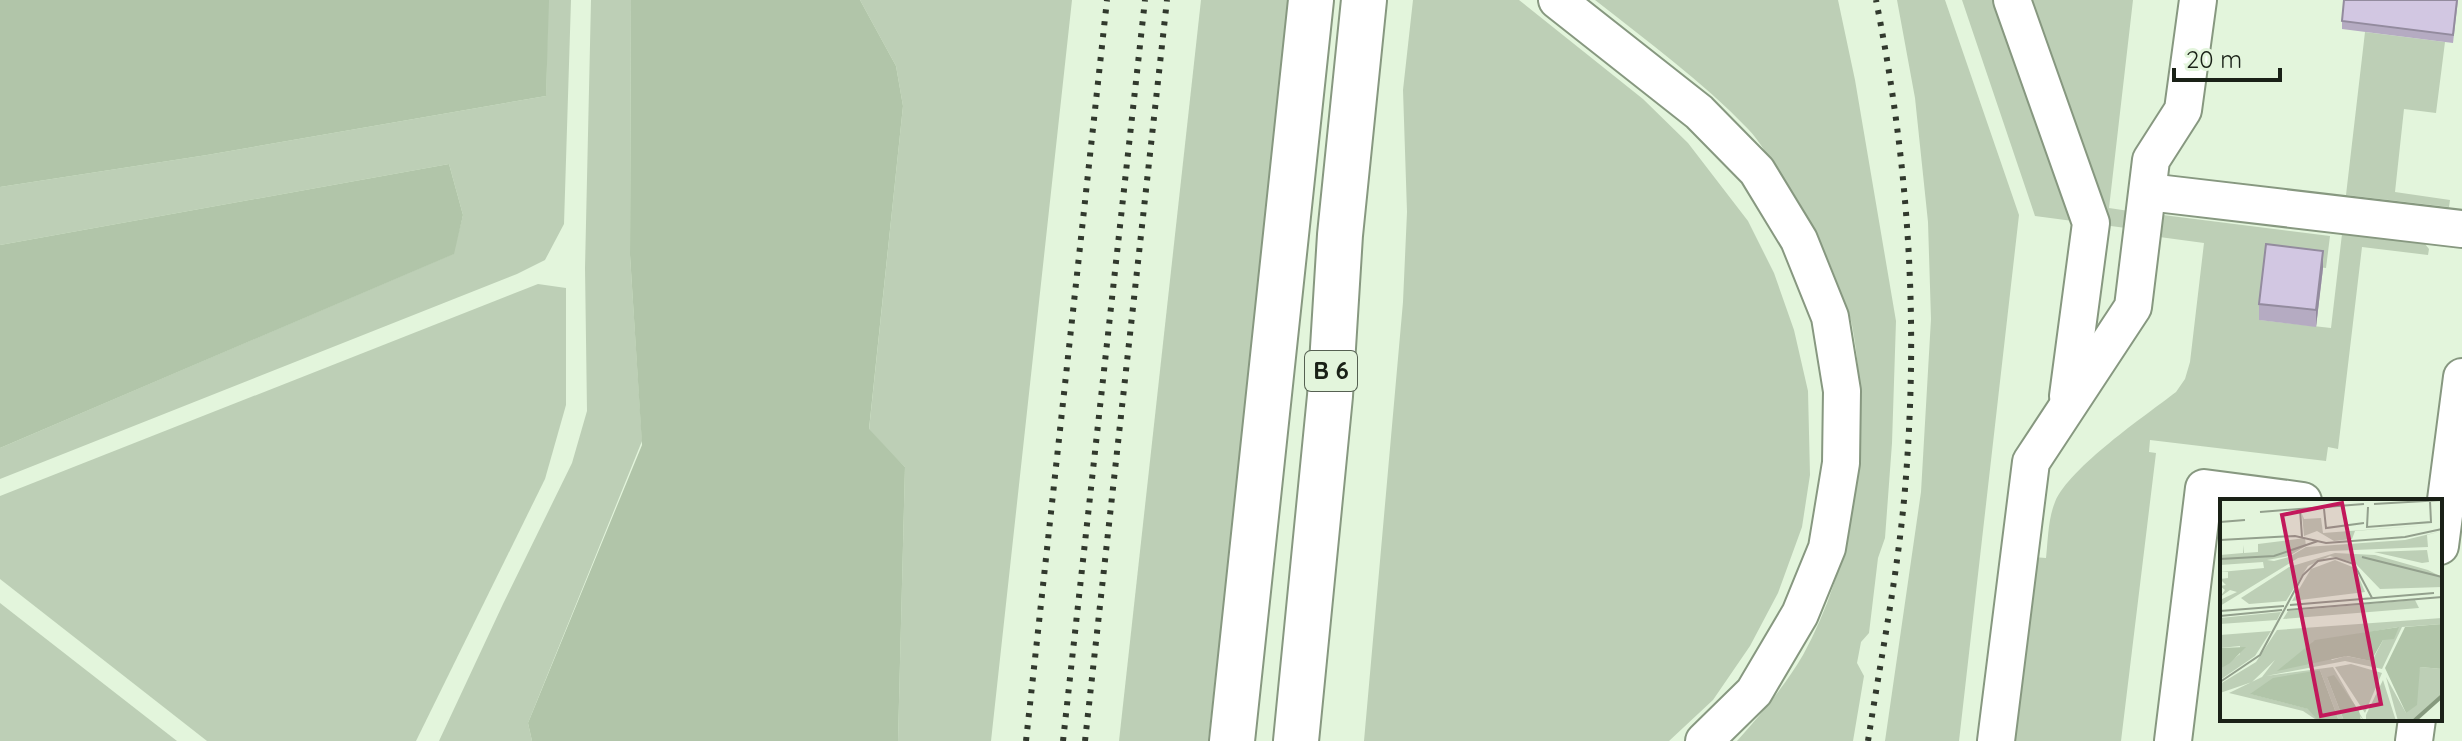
<svg xmlns="http://www.w3.org/2000/svg" width="2462" height="741" font-family="Quicksand,sans-serif">
  <rect width="100%" height="100%" fill="#e3f5dc"/>
  <g fill="#bdcfb6">
    <polygon points="548,0 571,0 564,224 545,260 517,274 0,479 0,448 453,254 463,215 449,164 0,245 0,187 207,155 546,96"/>
    <polygon points="591,0 631,0 630,255 642,441 528,723 532,741 439,741 503,604 572,463 587,411 585,268"/>
    <polygon points="860,0 1072,0 991,741 898,741 905,467 869,430 903,106 896,66"/>
    <polygon points="1201,0 1292,0 1208,741 1119,741"/>
    <polygon points="1413,0 1519,0 1643,99 1688,143 1748,221 1774,273 1794,330 1808,391 1810,475 1802,527 1778,593 1750,646 1713,700 1669,741 1364,741 1403,302 1407,212 1403,90"/>
    <path d="M1595,0H1838L1855,80L1896,321L1892,443L1885,538L1878,558L1869,633L1861,642L1857,663L1864,676L1853,741H1737C1761,714 1785,686 1803,655C1856,559 1872,432 1852,325C1850,314 1844,302 1840,291C1825,248 1806,210 1780,173C1769,159 1760,141 1748,129C1702,81 1647,41 1595,0Z"/>
    <polygon points="1897,0 1945,0 2019,215 1959,741 1885,741 1921,492 1931,319 1928,222 1915,98"/>
    <polygon points="1962,0 2133,0 2109,208 2129,211 2126,228 2035,216"/>
    <polygon points="2365,32 2445,42 2436,113 2404,109 2395,192 2450,200 2449,207 2346,195"/>
    <path d="M2155,214L2330,236L2326,268L2267,261L2260,320L2331,328L2342,234L2425,244L2429,249L2428,255L2362,247L2338,449L2328,447L2326,461L2150,440L2149,452L2156,453L2121,741H2012L2033,557L2046,558C2048,540 2048,519 2055,502C2070,467 2145,416 2176,392L2185,379L2190,362L2204,243L2152,236Z"/>
    <polygon points="538,284 566,288 566,405 545,479 416,741 207,741 0,579 0,496"/>
    <polygon points="0,603 177,741 0,741"/>
  </g>
  <g fill="#b1c5a9">
    <polygon points="0,0 549,0 546,96 207,155 0,187"/>
    <polygon points="631,0 860,0 896,66 903,106 869,429 905,467 898,741 532,741 528,723 642,445 630,255"/>
    <polygon points="449,164 463,215 454,254 0,448 0,245"/>
  </g>
  <g fill="none" stroke-linecap="round" stroke-linejoin="round">
    <defs>
      <g id="minor">
        <polyline points="1557,0 1699,112 1757,171 1799,240 1830,317 1842,391 1841,463 1827,548 1800,614 1754,692 1704,741"/>
        <polyline points="2012,0 2091,223 2068,396"/>
        <polyline points="2148,192 2462,229"/>
        <polyline points="2440,546 2462,377"/>
        <polyline points="1996,741 2031,462 2133,307 2151,160 2183,110 2198,0"/>
        <polyline points="2173,741 2204,488 2303,501"/>
        <polyline points="2414,741 2417,719"/>
      </g>
      <g id="major">
        <polyline points="1232,741 1311,0"/>
        <polyline points="1296,741 1330,396 1340,235 1364,0"/>
      </g>
    </defs>
    <use href="#minor" stroke="#879880" stroke-width="40"/>
    <use href="#major" stroke="#879880" stroke-width="48"/>
    <use href="#minor" stroke="#fff" stroke-width="36"/>
    <use href="#major" stroke="#fff" stroke-width="44"/>
    <g stroke="#31392d" stroke-width="6" stroke-dasharray="4 8" stroke-linecap="butt">
      <polyline points="1026,741 1107,0"/>
      <polyline points="1063,741 1145,0"/>
      <polyline points="1085,741 1167,0"/>
      <path d="M1868,741C1881,657 1898,573 1905,489C1919,321 1909,165 1876,0"/>
    </g>
  </g>
  <g fill="#b5abc2">
    <polygon points="2458,0 2453,43 2342,29 2342,21"/>
    <polygon points="2323,268 2316,327 2259,320 2259,304"/>
  </g>
  <polygon fill="#938b9e" points="2323,251 2323,268 2316,327 2316,310"/>
  <g fill="#d2c7e2" stroke="#938b9e" stroke-width="2">
    <polygon points="2344,0 2457,0 2453,35 2342,21"/>
    <polygon points="2266,244 2323,251 2316,310 2259,304"/>
  </g>
  <g text-anchor="middle" stroke-width="6" stroke-linejoin="round" paint-order="stroke">
    <rect fill="#e3f5dc" stroke="#566152" stroke-width="2" x="1305" y="351" width="52" height="40" rx="6"/>
    <g font-size="24" font-weight="bold" fill="#1a2117">
      <text x="1331" y="379">B 6</text>
    </g>
  </g>
  <g transform="translate(2220 499)">
    <rect width="222" height="222" fill="#e3f5dc"/>
    <path d="M82,15L84,20L101,19L103,34L210,26L135,32L132,40L114,42L97,32L84,37ZM222,32L207,36L208,48L110,52L78,59L0,107V101L17,93L10,91L0,98L5,91L0,87L6,86L0,80L8,79V73H0L44,69L43,63L0,66V56L23,54V46L24,54L38,53V45L85,39L86,47L69,57L47,61L54,62L69,58L86,48L185,41ZM207,51L209,63L202,64L154,53ZM115,54L155,56L208,71L222,78V88L160,90L135,64L110,57L88,67L66,102L29,105L21,99L69,68ZM115,61L135,69L145,93L72,102L91,70ZM195,101L199,109L63,120L68,112ZM61,113L57,121L0,125V119ZM222,119V125L182,128L162,170L125,162L46,177L113,168L144,222L107,178L124,222H119L100,171L31,195L89,210L98,222L83,212L9,194L42,178L55,161L32,183L0,194V185L36,163L57,131ZM178,128L163,141L152,162L126,157L112,161L92,143ZM51,132L35,157L0,181V170L20,155V147L0,149V136ZM131,165L162,174L145,214L115,168ZM200,168L222,170V196L193,222H178L166,178L186,214ZM163,181L176,222H146V216Z" fill="#bdcfb6" fill-rule="evenodd"/>
    <path d="M222,125V170L200,168L197,206L186,214L165,169L185,128ZM179,128L174,140L163,141L151,162L127,157L57,172L95,141ZM26,148L10,164L0,170V149ZM100,171L119,222H98L88,210L30,195L53,179ZM114,176L139,212L141,222H124L107,178Z" fill="#b1c5a9"/>
    <path fill="none" stroke="#86997e" stroke-width="4" d="M194,222L222,197"/>
    <path fill="none" stroke="#93a08d" stroke-width="2" d="M154,5L222,1M148,8L147,28L211,23L210,2M80,10L82,38M104,10L106,29L144,24M40,13L144,5M0,23L25,21M0,41L75,37L106,44L185,38L222,30M142,58L222,78M0,60L54,57L98,42M70,106L214,94M67,111L222,98M0,112L64,107M0,117L62,111M0,183L40,156L83,76L98,62L116,59L134,65L152,99"/>
    <path fill="#c2185b" fill-opacity="0.15" stroke="#c2185b" stroke-width="4" d="M122,4L161,205L101,217L62,16Z"/>
    <rect width="222" height="222" fill="none" stroke="#1a2117" stroke-width="4"/>
  </g>
  <path d="M2174 68v12h106v-12" fill="none" stroke="#1a2117" stroke-width="4"/>
  <text x="2186" y="68" font-size="24" fill="#1a2117" stroke="#e3f5dc" stroke-width="6" paint-order="stroke">20 m</text>
</svg>
